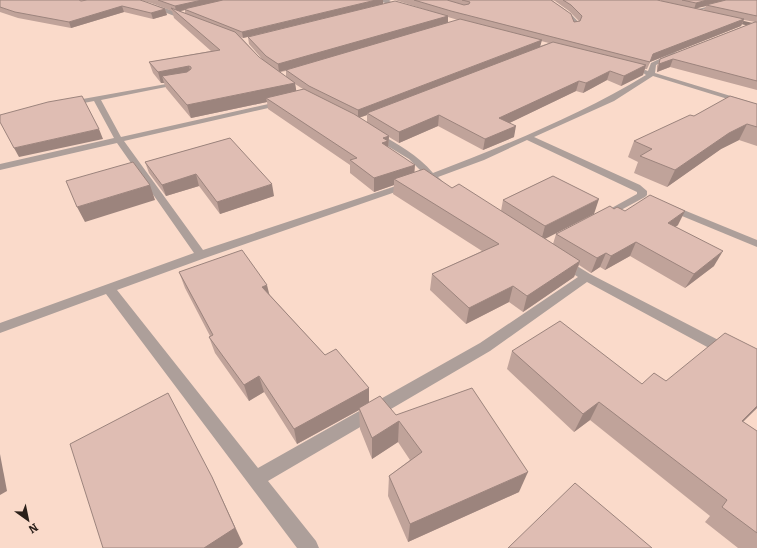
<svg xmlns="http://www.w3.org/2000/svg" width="757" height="548" font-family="Bitter,serif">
  <rect width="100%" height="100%" fill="#fadaca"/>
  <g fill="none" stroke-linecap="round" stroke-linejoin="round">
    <path fill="#ad9f9a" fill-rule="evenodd" d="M546,0C554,0 574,15 579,23L577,27H573V23C567,12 553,10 546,0Z"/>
    <g fill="#ad9f9a" fill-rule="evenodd">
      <path d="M125,0C141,0 176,10 190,19L185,20L148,6Z"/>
      <polygon points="382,0 391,0 389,1 403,7 401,8 382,2"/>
      <polygon points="732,0 740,0 693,12 691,11"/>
      <path d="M674,52L676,53V55L656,65L655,73L757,104V108L653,76L614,101L534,137L640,185L647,191V195L645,197L608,217L604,218L599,215L637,194V192L527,140L484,160L438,177L442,181L440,183H434L430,180L205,258L117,290L258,468L480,343L578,277L560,265L558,262L560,259L564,258L590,274L732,347L734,351L732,355L727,357L722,355L587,282L490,351L268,481L316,541L319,548H297L106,294L0,333V323L194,253L117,143L0,170V164L114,138L94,101L69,106H66V102L183,81L184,82L181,84L101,100L121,137L286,100V104L124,141L203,250L426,176L409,159L371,136L370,134L371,132H377C397,144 418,155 433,173C506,145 580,115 646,75L642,72L645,70L648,71L651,63Z"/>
      <polygon points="669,204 757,240 757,247 665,209 664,207"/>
    </g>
    <polygon fill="#937e77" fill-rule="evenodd" points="727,17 757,24 757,28 725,20 725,18"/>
  </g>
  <g fill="#c0a39a" fill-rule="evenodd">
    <polygon points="0,0 140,0 165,9 167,15 153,19 124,12 71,28 18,18 0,12"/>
    <path d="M140,0H383V4L430,11L395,0H657L661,1V0H757V90L670,67L657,72V66L660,59L755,22L744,20L741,26L650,62L647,69H645L643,75L621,86L607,80L583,93L576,91L509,123L514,137L483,150L438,126L399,143L389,137L388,148L414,172L452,188L501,211L503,200L553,176L545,239L553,244L556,234L614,209L678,225L675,227L714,266L685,288L630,256L605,270L600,267L591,273L579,265L574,277L523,312L509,302L466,324L430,290L432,274L482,251L393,194L394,185L374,192L350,173V165L268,109L267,102L191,118L166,88L164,83H161L153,73L149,62L211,51L174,18L172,11L151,3ZM552,0L555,1L569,11L579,21L574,22ZM706,6L704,10L695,8ZM185,10V13L180,11ZM448,17L458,20L448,23ZM241,37L243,38L248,37L249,44L263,60L259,57ZM541,41L549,43L540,46ZM286,71V77L280,72ZM295,84L303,89L296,91ZM367,115V123L359,118Z"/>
    <polygon points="757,104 757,146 739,140 721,149 667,187 634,173 638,162 628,157 634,141 694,116"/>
    <polygon points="230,138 274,196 220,214 199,186 166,196 149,173 145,162"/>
    <polygon points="179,272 269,294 325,355 369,388 369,402 396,415 519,492 408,542 388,496 389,476 410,460 398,442 372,459 360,429 359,410 297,444 264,392 249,401 215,353 209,337 210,336 185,288"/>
    <polygon points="757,349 757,408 743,422 757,431 757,548 738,548 705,522 710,516 590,420 574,432 507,369 512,351 642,384 666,381"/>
  </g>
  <g fill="#9c847d">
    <polygon points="202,0 227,0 184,9 185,10 176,12 175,6"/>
    <polygon points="376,0 383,0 383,4 243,38 242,32"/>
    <polygon points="707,0 726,0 706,5 706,6 694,9 696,3"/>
    <polygon points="122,6 124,12 71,28 69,22"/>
    <polygon points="165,9 167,15 153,19 151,13"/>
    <polygon points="448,16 448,23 279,72 278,64"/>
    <polygon points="744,19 741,26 650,62 647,69 653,54"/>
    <polygon points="542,40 540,47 367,113 367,115 358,118 358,110"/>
    <polygon points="673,59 670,67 657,72 659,64"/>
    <polygon points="646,65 643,75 621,86 624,76"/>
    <polygon points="189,66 192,78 162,76 164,83 161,83 158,72"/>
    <polygon points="610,71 607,80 583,93 586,83"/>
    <polygon points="579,81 576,91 497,129 499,118"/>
    <polygon points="295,83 297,95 266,98 267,102 191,118 187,105"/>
    <polygon points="439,115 438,126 399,143 399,132"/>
    <polygon points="747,124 739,140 721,149 667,187 675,170 729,133"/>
    <polygon points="516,126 514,137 483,150 485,139"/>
    <polygon points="99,129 103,139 19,157 14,148"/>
    <polygon points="389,136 388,148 382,156 383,138"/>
    <polygon points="415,165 414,178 394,179 394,185 374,192 374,178"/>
    <polygon points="196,174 199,186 166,196 162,185"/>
    <polygon points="272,184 274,196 220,214 217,202"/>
    <polygon points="150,185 155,200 85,222 77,207"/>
    <polygon points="599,199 594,214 541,241 545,226"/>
    <polygon points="685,211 678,225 661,238 668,223"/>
    <polygon points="636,242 630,256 605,270 611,256"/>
    <polygon points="723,251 714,266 685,288 694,274"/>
    <polygon points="606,253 600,267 591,273 597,258"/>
    <polygon points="580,261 574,277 523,312 527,296"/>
    <polygon points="267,285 271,301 262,287"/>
    <polygon points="513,286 509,302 466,324 469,308"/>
    <polygon points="259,376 264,392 249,401 244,385"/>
    <polygon points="369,388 369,404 359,408 359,410 297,444 294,429"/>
    <polygon points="599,402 590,420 574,432 583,414"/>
    <polygon points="757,406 757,408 726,438 742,421"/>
    <polygon points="399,421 398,442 372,459 372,438"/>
    <polygon points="0,454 7,491 0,495"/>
    <polygon points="528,472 519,492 408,542 410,524"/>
    <polygon points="212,477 243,544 238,548 204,548"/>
  </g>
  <g fill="#dfbdb3" stroke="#9c847d">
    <polygon points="0,0 79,0 81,1 87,0 140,0 146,2 165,9 151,13 122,6 69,22 15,12 0,7"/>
    <polygon points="158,0 202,0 175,6"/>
    <polygon points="223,0 376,0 242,32 184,9"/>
    <polygon points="414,0 447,0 464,5 469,4 470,2 462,0 551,0 571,14 574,22 580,21 582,16 571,5 563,0 657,0 744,19 653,54 650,62 451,11"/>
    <polygon points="682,0 707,0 696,3"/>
    <polygon points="726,0 757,0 757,16 706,5"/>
    <polygon points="395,1 448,16 278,64 266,56 248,37"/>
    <polygon points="171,8 235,32 259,57 295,83 187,105 162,76 187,72 191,69 191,67 189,66 158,72 149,62 220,50"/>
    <polygon points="460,19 542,40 358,110 309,86 286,70"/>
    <polygon points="755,22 757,22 757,81 673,59 659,64 660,59"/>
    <polygon points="553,42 646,65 624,76 610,71 586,83 579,81 499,118 516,126 485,139 439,115 399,132 367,113"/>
    <polygon points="304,89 354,114 389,136 383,138 388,141 382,143 415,165 374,178 350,160 357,158 266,98"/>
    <polygon points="82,96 99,129 14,148 0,122 0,115 48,102"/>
    <polygon points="730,96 757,104 757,127 747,124 729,133 675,170 640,156 652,149 634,141 690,115 694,116"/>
    <polygon points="230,138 272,184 217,202 196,174 162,185 145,162"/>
    <polygon points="133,162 150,185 77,207 66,181"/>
    <polygon points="424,169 452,188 459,184 580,261 527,296 513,286 469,308 432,274 499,244 394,179"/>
    <polygon points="553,176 599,199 545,226 503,200"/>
    <polygon points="650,195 685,211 668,223 723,251 694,274 636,242 611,256 606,253 597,258 556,234 610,206 614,209 617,207 625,211"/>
    <polygon points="242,250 267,285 262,287 325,355 336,349 369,388 294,429 259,376 244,385 209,337 213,335 179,272"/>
    <polygon points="560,321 642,384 654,373 666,381 725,333 757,349 757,406 742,421 757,431 757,533 722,507 727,500 599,402 583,414 512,351"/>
    <polygon points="472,388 528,472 410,524 389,476 422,452 399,421 372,438 359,408 380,396 396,415"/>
    <polygon points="168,393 212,477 235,528 204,548 103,548 70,444"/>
    <polygon points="575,483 652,548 508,548"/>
  </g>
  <g transform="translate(28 520) rotate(147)" stroke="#fadaca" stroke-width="3" paint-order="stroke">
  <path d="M0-3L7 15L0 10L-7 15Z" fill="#2b201a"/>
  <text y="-6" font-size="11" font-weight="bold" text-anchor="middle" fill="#2b201a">N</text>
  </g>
</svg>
